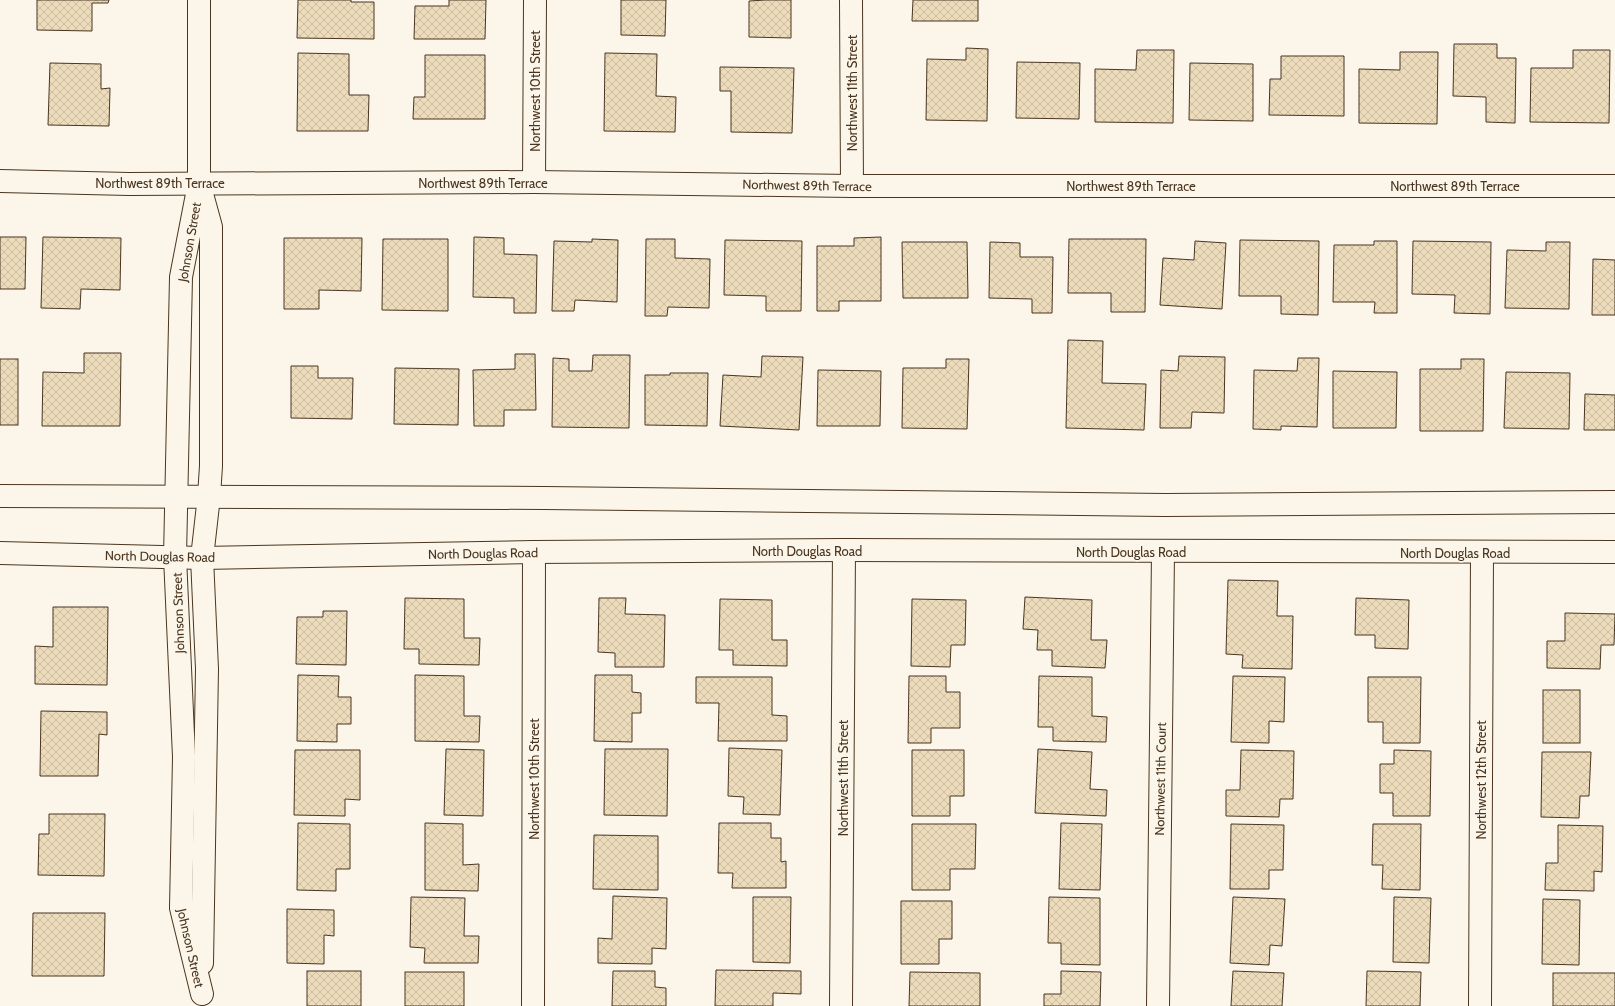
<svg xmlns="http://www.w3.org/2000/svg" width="1615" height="1006" font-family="Cabin,sans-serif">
  <defs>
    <pattern id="building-cross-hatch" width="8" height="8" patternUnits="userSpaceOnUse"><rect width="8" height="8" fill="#ecdcbc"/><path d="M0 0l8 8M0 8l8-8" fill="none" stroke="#ccbda1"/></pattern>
  </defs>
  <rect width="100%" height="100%" fill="#fbf6e9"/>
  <g fill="url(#building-cross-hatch)" stroke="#4a3520">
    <polygon points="37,0 109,0 108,3 92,3 92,31 37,30"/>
    <polygon points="298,0 351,0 351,2 374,2 374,39 297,38"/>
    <polygon points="449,0 486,0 485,39 414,39 415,6 449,6"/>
    <polygon points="621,0 666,0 665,36 621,35"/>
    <polygon points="766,0 791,0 791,38 749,37 749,1"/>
    <polygon points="913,0 978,0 978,21 912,21"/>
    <polygon points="1454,44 1497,44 1497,58 1516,58 1515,123 1486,122 1486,97 1453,96"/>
    <polygon points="966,48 988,49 987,121 926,120 927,59 966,60"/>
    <polygon points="1137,50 1174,50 1173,123 1095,122 1095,69 1136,70"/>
    <polygon points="1573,50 1610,50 1609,123 1530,122 1531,68 1573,68"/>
    <polygon points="1400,52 1438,52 1437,124 1359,123 1359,69 1400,70"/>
    <polygon points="298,53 349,54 349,95 369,95 368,131 297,131"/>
    <polygon points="605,53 657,54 656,96 676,97 675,132 604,131"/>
    <polygon points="425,55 485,55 485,119 413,119 414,97 425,97"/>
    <polygon points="1281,56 1344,56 1344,116 1269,115 1270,79 1281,79"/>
    <polygon points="1017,62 1080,63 1079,119 1016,118"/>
    <polygon points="50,63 101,64 101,89 110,88 109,126 48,125"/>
    <polygon points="1190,63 1253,64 1253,121 1189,120"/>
    <polygon points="720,67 794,68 792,133 731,132 731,91 720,91"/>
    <polygon points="0,237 26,237 25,289 0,289"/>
    <polygon points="43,237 121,238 120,290 81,289 80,309 41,308"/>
    <polygon points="474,237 504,238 504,254 537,255 536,313 514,313 514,298 473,297"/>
    <polygon points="881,237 881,301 839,301 839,311 817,311 817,246 854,246 854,238"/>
    <polygon points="284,238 362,238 361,291 319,290 319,309 284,309"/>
    <polygon points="383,239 448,239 448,311 382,310"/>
    <polygon points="592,239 618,240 617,302 575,300 574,311 552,311 554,241 592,242"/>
    <polygon points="646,239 675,239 675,258 710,259 709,308 668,307 667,316 645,316"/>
    <polygon points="1069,239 1146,239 1145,312 1111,312 1111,293 1068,293"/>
    <polygon points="725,240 802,241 801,311 766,311 766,296 724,295"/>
    <polygon points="1240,240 1319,241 1318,315 1281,314 1281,296 1239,296"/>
    <polygon points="1195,241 1226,243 1222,309 1160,305 1163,258 1194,260"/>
    <polygon points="1374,241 1397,241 1397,313 1374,313 1375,302 1333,302 1334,245 1374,245"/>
    <polygon points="1413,241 1491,242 1490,314 1454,313 1455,295 1412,294"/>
    <polygon points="902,242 967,242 968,298 903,298"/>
    <polygon points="990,242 1020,243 1020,257 1053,257 1052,313 1032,313 1032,299 989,298"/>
    <polygon points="1546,242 1570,242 1569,309 1505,308 1507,250 1546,251"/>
    <polygon points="1593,259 1615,260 1615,315 1592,315"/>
    <polygon points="1068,340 1103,341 1102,383 1146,384 1144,430 1066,428"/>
    <polygon points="84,353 121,353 120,426 42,426 43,372 84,373"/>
    <polygon points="515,354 535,354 536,410 504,410 504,426 474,426 473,370 515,369"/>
    <polygon points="593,355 630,355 629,428 552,427 553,358 569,359 569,371 592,371"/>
    <polygon points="762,356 803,357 799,430 720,426 723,375 761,377"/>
    <polygon points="1179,356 1225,357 1224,413 1192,412 1191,428 1160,428 1161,370 1178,371"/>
    <polygon points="1298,358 1319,358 1317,427 1281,426 1281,430 1253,429 1254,370 1297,371"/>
    <rect x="0" y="359" width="18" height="66"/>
    <polygon points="946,359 969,359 967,429 902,428 903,368 946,368"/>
    <polygon points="1461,359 1484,359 1483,431 1420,431 1420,369 1461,369"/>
    <polygon points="291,366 318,366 318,378 353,378 352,419 291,418"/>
    <polygon points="395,368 459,369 458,425 394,424"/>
    <polygon points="818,370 881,371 880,426 817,426"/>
    <polygon points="1333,371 1397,372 1396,428 1333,428"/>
    <polygon points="1506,372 1570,373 1569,429 1504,428"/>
    <polygon points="670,373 708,373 707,426 645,425 645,375 670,375"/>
    <polygon points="1585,394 1615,395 1615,430 1584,430"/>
    <polygon points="1228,580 1278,581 1277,616 1293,616 1292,669 1242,668 1243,655 1226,654"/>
    <polygon points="1025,597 1092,600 1091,640 1107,640 1105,668 1052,666 1052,650 1037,650 1038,630 1023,629"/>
    <polygon points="405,598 464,599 464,638 480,638 479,665 419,664 419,649 404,649"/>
    <polygon points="599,598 626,598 625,614 665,615 664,667 615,667 615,653 598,652"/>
    <polygon points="1356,598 1409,600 1408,649 1375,648 1375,635 1355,635"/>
    <polygon points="720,599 772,600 772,640 787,640 787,666 733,665 733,650 719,650"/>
    <polygon points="912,599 966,600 965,645 951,645 950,667 911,666"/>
    <polygon points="53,607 108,607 107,685 35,684 35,646 53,647"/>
    <polygon points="323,611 347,611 346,665 296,664 297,617 323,617"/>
    <polygon points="1565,613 1615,614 1614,645 1601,645 1600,669 1547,668 1547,641 1565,641"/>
    <polygon points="298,675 339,676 338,697 351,697 351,724 337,724 337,742 297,741"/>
    <polygon points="415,675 464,676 464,716 480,716 479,742 415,741"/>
    <polygon points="595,675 632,675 632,692 641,693 641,713 632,713 632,742 594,741"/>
    <polygon points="909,676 946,676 946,692 960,692 960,728 931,728 931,743 908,743"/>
    <polygon points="1039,676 1092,677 1092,716 1107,717 1106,742 1053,741 1053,727 1038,727"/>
    <polygon points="1233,676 1285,677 1284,722 1269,721 1269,743 1231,742"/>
    <polygon points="696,677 772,677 772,715 787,716 787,741 718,741 719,703 696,703"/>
    <polygon points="1368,677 1421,677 1420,743 1383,743 1383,722 1368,722"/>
    <rect x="1543" y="690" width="37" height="53"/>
    <polygon points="41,711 107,712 107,735 99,734 98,776 40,776"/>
    <polygon points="729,748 782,750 780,815 743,814 744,797 728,796"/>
    <polygon points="446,749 484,750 483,816 444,815"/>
    <polygon points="605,749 668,749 667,816 604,815"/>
    <polygon points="1038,749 1092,752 1090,789 1107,790 1106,816 1035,813"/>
    <polygon points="295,750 360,750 360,800 345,799 345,816 294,815"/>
    <polygon points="912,750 964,750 964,796 950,796 950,816 912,816"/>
    <polygon points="1241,750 1294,751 1293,799 1280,799 1279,817 1226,816 1226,790 1240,790"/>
    <polygon points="1394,750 1431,751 1430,816 1393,816 1393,793 1380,793 1380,764 1394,764"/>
    <polygon points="1542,752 1591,752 1589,796 1580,796 1579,818 1541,817"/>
    <polygon points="49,814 105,814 104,876 38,875 39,834 49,834"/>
    <polygon points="298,823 350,824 350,869 336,869 336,891 297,890"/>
    <polygon points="425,823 463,824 463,865 479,864 478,891 425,890"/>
    <polygon points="719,823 771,823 771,838 781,838 781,862 786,861 786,888 732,888 733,873 718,873"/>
    <polygon points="1061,823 1102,824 1100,890 1059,889"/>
    <polygon points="912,824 976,824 975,869 950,869 950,890 912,890"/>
    <polygon points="1231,824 1284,825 1283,870 1269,870 1269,889 1230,889"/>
    <polygon points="1373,824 1421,824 1420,890 1382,889 1383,865 1372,865"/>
    <polygon points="1558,825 1603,826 1602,872 1594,871 1594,891 1545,890 1546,863 1558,863"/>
    <polygon points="594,835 658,836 658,890 593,889"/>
    <polygon points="613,896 667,898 666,949 652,948 652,964 598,963 598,938 612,939"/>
    <polygon points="411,897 465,898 464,936 479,936 478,963 424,963 425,948 410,947"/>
    <polygon points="753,897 791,897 790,963 753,962"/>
    <polygon points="1049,897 1100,898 1100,965 1061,964 1061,943 1048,943"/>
    <polygon points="1233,897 1285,899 1282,946 1270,945 1269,965 1230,963"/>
    <polygon points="1394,897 1431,898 1429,963 1393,962"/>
    <polygon points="1543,899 1580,900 1579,965 1542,964"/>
    <polygon points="901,901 952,901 952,939 939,939 939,964 901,964"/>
    <polygon points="287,909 334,910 334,936 324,935 324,964 287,963"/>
    <polygon points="33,913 105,913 104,976 32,976"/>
    <polygon points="716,970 801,971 801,994 773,993 773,1006 715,1006"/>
    <rect x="307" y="971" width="54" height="35"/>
    <polygon points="613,971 655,971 655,987 666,988 666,1006 612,1006"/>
    <polygon points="1061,971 1101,972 1100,1006 1044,1006 1044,994 1061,994"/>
    <polygon points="1233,971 1284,973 1282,1006 1231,1006"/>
    <polygon points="1367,971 1421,972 1420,1006 1366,1006"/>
    <rect x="405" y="972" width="59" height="34"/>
    <polygon points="910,972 980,973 980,1006 909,1006"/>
    <rect x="1553" y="973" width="62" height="33"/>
  </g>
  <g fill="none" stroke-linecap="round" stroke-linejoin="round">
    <defs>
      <g id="street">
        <polyline points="851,0 852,186"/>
        <polyline points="0,181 129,184 534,182 852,186 1615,186"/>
        <polyline points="534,182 535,0"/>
        <polyline points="533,1006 534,552"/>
        <polyline points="841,1006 844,550"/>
        <polyline points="1158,1006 1163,552"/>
        <polyline points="1480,1006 1482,553"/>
      </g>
      <g id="secondary">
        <polyline points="199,0 199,184 181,277 175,557 184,757 181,908 202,994"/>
        <polyline points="200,187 211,227 211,466 209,496 202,558 207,669 202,963"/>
        <polyline points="0,496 544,498 1165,505 1615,502"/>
        <polyline points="0,553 202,558 534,552 844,550 1615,552"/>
      </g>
    </defs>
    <use href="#street" stroke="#4a3520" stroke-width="24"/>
    <use href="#secondary" stroke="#4a3520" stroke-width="24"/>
    <use href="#street" stroke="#fbf6e9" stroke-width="22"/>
    <use href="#secondary" stroke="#fbf6e9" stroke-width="22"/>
  </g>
  <g text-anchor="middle" stroke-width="3" stroke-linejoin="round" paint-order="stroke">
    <g font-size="13" fill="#4a3520" stroke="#fbf6e9">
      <text transform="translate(535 91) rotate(-90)" y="5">Northwest 10th Street</text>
      <text transform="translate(852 93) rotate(-90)" y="5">Northwest 11th Street</text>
      <text x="160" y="188">Northwest 89th Terrace</text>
      <text x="483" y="188">Northwest 89th Terrace</text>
      <text transform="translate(807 185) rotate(1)" y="5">Northwest 89th Terrace</text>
      <text x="1131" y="191">Northwest 89th Terrace</text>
      <text x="1455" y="191">Northwest 89th Terrace</text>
      <text transform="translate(189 242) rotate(-80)" y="5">Johnson Street</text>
      <text x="807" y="556">North Douglas Road</text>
      <text x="1131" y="557">North Douglas Road</text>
      <text transform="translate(483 553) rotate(-1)" y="5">North Douglas Road</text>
      <text x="1455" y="558">North Douglas Road</text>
      <text transform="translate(160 556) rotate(1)" y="5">North Douglas Road</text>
      <text transform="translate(178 613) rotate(-92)" y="5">Johnson Street</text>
      <text transform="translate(843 778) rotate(-90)" y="5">Northwest 11th Street</text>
      <text transform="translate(534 779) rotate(-90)" y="5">Northwest 10th Street</text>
      <text transform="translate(1160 779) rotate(-89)" y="5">Northwest 11th Court</text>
      <text transform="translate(1481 780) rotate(-90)" y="5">Northwest 12th Street</text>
      <text transform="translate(191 948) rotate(77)" y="5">Johnson Street</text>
    </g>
  </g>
</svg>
